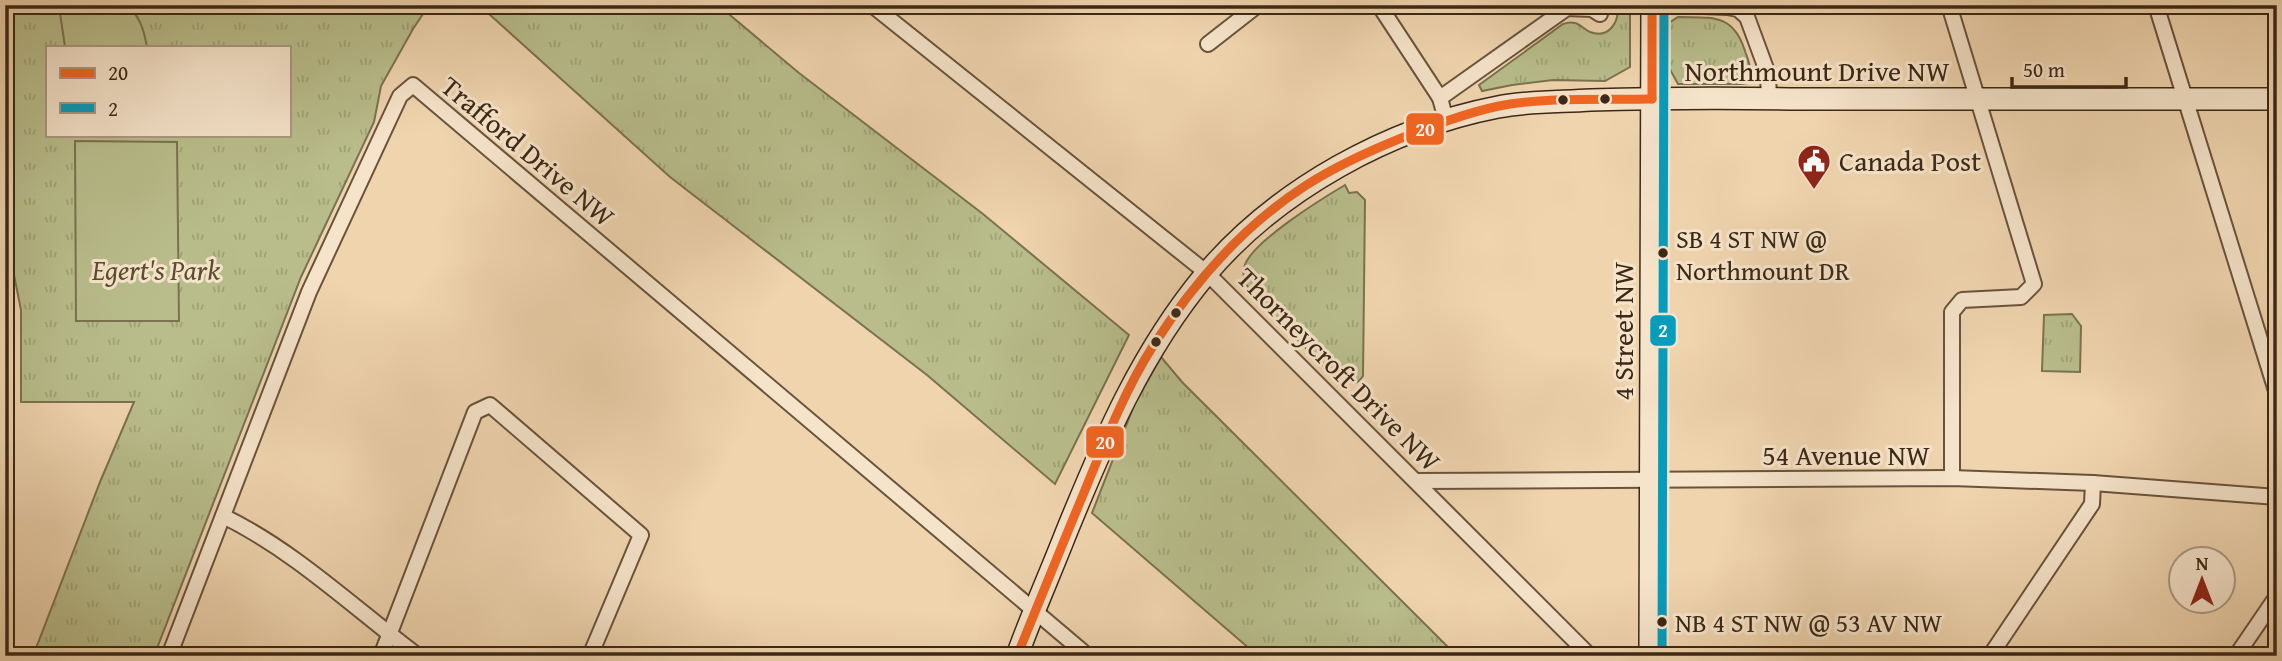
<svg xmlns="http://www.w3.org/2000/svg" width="2282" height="661" font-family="'Gentium Book Plus',serif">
  <defs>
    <pattern id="grass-tufts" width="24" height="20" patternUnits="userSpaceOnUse" patternTransform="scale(1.75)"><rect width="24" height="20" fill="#b8bd8b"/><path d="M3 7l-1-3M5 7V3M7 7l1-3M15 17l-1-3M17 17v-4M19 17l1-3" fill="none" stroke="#9fa277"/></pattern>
  </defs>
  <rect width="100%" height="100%" fill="#efd4ae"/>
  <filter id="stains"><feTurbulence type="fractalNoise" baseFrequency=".00286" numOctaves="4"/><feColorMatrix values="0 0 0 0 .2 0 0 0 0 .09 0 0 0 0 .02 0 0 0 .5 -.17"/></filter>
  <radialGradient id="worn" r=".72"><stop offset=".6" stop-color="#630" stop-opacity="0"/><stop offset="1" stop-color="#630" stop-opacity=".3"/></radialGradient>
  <g fill="url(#grass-tufts)" stroke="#7a7250" stroke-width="2" fill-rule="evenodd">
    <path d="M5,5H429L413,29L381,86L374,122L301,277L154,656H33L100,482L134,402H21V310L10,255L12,168L5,126ZM47,47H289V135H47Z"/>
    <polygon points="479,5 718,5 799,73 983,214 1129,335 1055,484 927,375 670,177"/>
    <path d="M1617,5H1630V67L1605,81L1553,80L1512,85L1482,91L1479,85L1563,24C1566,23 1571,22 1575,23C1580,24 1585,30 1590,32C1609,39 1620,22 1617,5Z"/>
    <path d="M1678,17C1712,18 1733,13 1745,51C1749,63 1753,70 1748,83L1741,84H1678L1667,64L1666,32L1669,23Z"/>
    <path d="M1345,185L1349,193L1357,192L1365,200L1363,376C1359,382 1355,385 1348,381L1343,386L1252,293C1246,286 1242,278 1244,268C1248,244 1323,198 1345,185Z"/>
    <polygon points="2072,314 2081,326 2080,372 2042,371 2044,315"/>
    <polygon points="1161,357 1182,382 1457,656 1258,656 1092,513 1135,403"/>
  </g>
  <g fill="#b8bd8b" stroke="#7a7250" stroke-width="2">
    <path d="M74,5H123C140,12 144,31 147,47H65L60,13Z"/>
    <polygon points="75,141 177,142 179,321 76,321"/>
  </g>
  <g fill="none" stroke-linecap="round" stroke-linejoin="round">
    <defs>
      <g id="street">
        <polyline points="872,5 1207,273 1590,656"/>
        <polyline points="1379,5 1440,98 1446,120"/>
        <polyline points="1678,5 1727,7 1738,9 1747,17 1768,74 1769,99"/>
        <polyline points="1949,5 2034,284 2021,297 1962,300 1952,312 1952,478"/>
        <polyline points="2156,5 2277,394"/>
        <polyline points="1208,44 1258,5"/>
        <polyline points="1440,98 1567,8 1592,9 1600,14"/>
        <polyline points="1416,481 1952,478 2093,483 2277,497"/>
        <path d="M223,516C295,551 354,608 418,656"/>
        <polyline points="169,656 309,292 400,96 413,85 1088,656"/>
        <polyline points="381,656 475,412 490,405 641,535 590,656"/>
        <polyline points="1990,656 2092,504 2093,483"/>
        <polyline points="2236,656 2277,596"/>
      </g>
      <g id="secondary">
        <path d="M1017,656C1032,614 1050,574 1066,533C1104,440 1141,352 1206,274C1278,189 1390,128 1498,107C1528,101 1561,102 1591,100C1661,98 1732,98 1802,99C1960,100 2118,99 2277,99"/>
        <polyline points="1650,656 1652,5"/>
      </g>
    </defs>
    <use href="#street" stroke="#69533b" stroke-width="18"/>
    <use href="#secondary" stroke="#3c2815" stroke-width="24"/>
    <use href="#street" stroke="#f5e3ca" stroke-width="14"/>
    <use href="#secondary" stroke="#f5e3ca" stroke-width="21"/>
    <defs>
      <g id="bus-1">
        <polyline points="1652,5 1652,99"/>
        <path d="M1017,656C1040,600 1062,545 1085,490C1105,441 1125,390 1153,346C1192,285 1243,226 1305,186C1336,166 1369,151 1404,137C1435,125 1466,113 1499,106C1544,97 1605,100 1652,99"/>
      </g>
      <polyline id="bus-2" points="1662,656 1664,5"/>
    </defs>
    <use href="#bus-1" stroke="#f5e3ca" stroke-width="14"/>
    <use href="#bus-2" stroke="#f5e3ca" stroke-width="14"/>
    <use href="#bus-1" stroke="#f26522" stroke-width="9"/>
    <use href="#bus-2" stroke="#069cbc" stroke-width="9"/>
  </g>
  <defs>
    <symbol id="civic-pin" viewBox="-11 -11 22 30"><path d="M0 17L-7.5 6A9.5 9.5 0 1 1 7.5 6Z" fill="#8f2418" stroke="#f5e3ca"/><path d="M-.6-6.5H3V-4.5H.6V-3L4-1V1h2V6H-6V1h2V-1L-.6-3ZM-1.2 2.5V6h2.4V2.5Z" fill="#fff"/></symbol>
  </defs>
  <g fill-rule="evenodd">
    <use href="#civic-pin" x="1795" y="142" width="38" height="52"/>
  </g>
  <g fill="#3c2815" stroke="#f5e3ca" stroke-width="2.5">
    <circle cx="1605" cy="99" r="6"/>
    <circle cx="1563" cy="100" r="6"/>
    <circle cx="1663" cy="253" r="6"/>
    <circle cx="1176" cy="313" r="6"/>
    <circle cx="1156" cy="342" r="6"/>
    <circle cx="1662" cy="622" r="6"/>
  </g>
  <g text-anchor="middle" stroke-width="6" stroke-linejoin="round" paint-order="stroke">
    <g font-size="26" fill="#3c2815" stroke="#f5e3ca" text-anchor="start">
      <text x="1676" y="248">SB 4 ST NW @<tspan x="1676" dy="32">Northmount DR</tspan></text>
      <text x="1675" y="632">NB 4 ST NW @ 53 AV NW</text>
    </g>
    <g font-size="28" fill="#3c2815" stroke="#f5e3ca">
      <text x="1817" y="81">Northmount Drive NW</text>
      <text transform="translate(528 151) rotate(40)" y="10">Trafford Drive NW</text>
      <text transform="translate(1623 331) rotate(-90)" y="10">4 Street NW</text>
      <text transform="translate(1339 369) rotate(45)" y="10">Thorneycroft Drive NW</text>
      <text x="1846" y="465">54 Avenue NW</text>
    </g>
    <g font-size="28" fill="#3c2815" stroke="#f5e3ca" text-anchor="start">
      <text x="1839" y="171">Canada Post</text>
    </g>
    <g font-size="28" font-style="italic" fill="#5b4d32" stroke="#f5e3ca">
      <text x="156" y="280">Egert's Park</text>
    </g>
  </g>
  <g stroke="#f5e3ca" stroke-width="2.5">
    <rect x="1405" y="112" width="40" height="34" rx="7" fill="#f26522"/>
    <rect x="1649" y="314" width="28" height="33" rx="7" fill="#069cbc"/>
    <rect x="1085" y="425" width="40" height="34" rx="7" fill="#f26522"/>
  </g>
  <g font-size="19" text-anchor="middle" font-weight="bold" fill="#fff">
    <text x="1425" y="136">20</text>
    <text x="1663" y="337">2</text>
    <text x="1105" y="449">20</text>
  </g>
  <rect width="2282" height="661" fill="none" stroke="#efd4ae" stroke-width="28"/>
  <rect x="7" y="7" width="2268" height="647" fill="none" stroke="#3c2815" stroke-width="3.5"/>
  <rect x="14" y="14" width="2254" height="633" fill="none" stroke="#3c2815" stroke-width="2"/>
  <rect x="46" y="46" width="245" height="91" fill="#f5e3ca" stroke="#ab9882" stroke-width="2"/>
  <rect x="60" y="68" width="35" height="10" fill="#f26522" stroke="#ab9882" stroke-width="2"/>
  <text x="108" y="80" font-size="21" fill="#3c2815">20</text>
  <rect x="60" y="103" width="35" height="10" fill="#069cbc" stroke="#ab9882" stroke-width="2"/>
  <text x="108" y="116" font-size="21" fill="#3c2815">2</text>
  <g transform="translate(2202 580)"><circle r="33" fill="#f5e3ca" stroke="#ab9882" stroke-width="2"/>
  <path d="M0-5L12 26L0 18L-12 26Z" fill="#8f2418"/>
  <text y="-10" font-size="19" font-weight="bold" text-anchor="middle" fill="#3c2815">N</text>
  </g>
  <path d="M2012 77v10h114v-10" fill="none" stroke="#3c2815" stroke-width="3.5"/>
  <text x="2023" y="77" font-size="21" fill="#3c2815" stroke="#f5e3ca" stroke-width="5" paint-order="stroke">50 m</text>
  <rect width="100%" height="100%" filter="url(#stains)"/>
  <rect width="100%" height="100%" fill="url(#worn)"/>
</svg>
